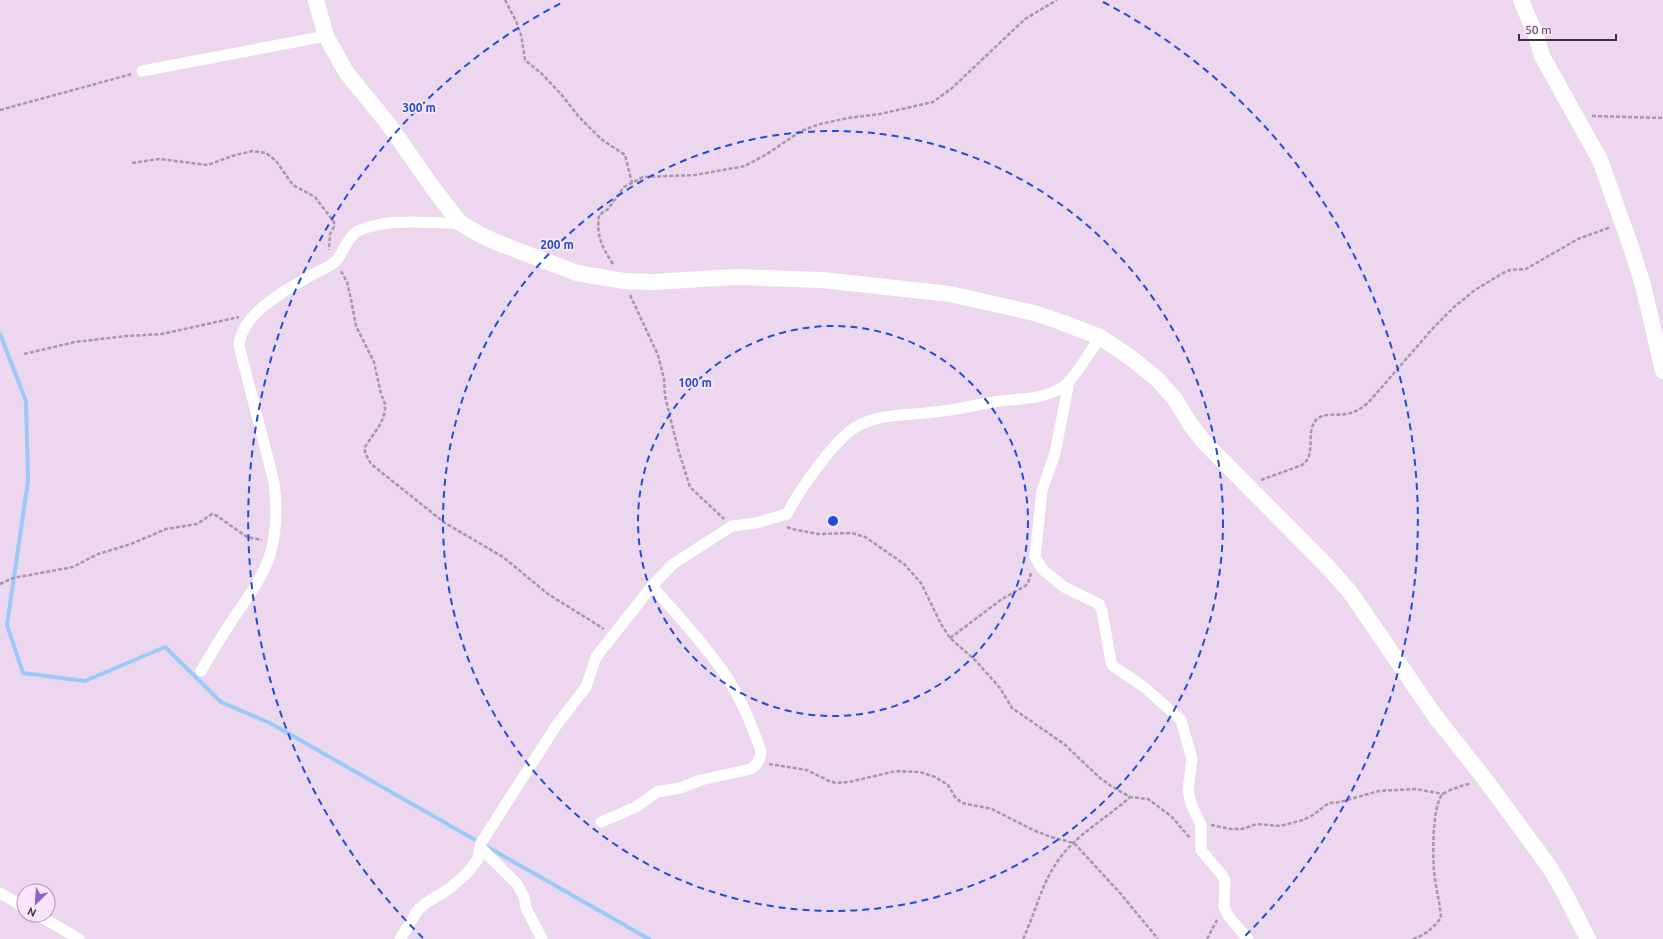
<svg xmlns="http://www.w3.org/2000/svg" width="1663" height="939" font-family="Ubuntu,sans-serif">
  <rect width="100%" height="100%" fill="#ecd7ee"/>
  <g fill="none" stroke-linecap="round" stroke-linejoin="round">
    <polyline stroke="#9bcaf9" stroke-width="4" points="0,334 26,401 28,481 7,625 23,673 85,681 165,647 221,702 270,723 649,939"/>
    <g stroke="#a797a9" stroke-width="2.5" stroke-dasharray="4 2" stroke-linecap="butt">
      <polyline points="505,0 516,21 521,35 525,60 542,74 561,94 579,117 601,139 625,155 632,183"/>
      <polyline points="0,110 132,74"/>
      <polyline points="1592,116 1663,118"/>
      <polyline points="132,163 159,159 208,165 232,156 252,151 266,153 276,161 293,185 315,197 334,222 334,227 330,234 329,250"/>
      <path d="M613,264C602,247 596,236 599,215L608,209L624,187L643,177L695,175L745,166L767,154L801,131L820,124L848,118L880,114L933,102L952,88L1025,19L1057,0"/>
      <polyline points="341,271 347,282 351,299 356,326 374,362 381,394 385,404 385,412 381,423 365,447 365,453 371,464 445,523 503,557 548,594 604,629"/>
      <polyline points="630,295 658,355 664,379 665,396 678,449 690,487 724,519"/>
      <polyline points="24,354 75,342 127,336 162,334 239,317"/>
      <path d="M1261,480L1302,465C1317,455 1305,433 1316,420C1323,412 1337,416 1346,414C1355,413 1361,408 1368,403L1434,327L1454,307L1475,290L1503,273L1510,270L1526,269L1578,239L1611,227"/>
      <polyline points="787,527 792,529 818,534 852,533 865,537 897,559 905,565 921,583 941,624 950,638 975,660 1000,688 1012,708 1064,744 1100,778 1111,786 1130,797 1148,799 1171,816 1190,838"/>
      <polyline points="0,584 13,578 73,567 98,554 131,544 166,529 197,524 212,514 217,516 247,537 262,540"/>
      <polyline points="950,638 1002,599 1025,586 1028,583 1031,573"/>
      <polyline points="769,764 807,770 829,781 836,783 849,782 896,771 920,772 935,777 948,785 955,797 962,803 992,809 1033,830 1051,837 1074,843 1120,893 1158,939"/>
      <polyline points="1211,825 1230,829 1242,829 1257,824 1280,826 1303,820 1313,815 1329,803 1340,802 1379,791 1416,789 1443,794"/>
      <path d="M1023,939C1035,914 1041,885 1057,862C1075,835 1106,819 1130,797"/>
      <polyline points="1207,939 1217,920"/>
      <path d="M1413,939C1425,935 1433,928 1441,918C1440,904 1437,893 1435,879C1432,863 1432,806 1442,795C1449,789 1462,786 1471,783"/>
    </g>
    <g stroke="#fff" stroke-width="11">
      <polyline points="142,71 326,36"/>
      <polyline points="1069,382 1055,453 1042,491 1035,557 1042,569 1064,587 1099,604 1102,611 1111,662 1113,666 1144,687 1181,720 1192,759 1188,790 1191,804 1201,825 1201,850 1222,875 1225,881 1224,907 1229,917 1248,939"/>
      <path d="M201,671C212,652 223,634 235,616C248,597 263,577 270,555C277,531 277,506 274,482L239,346C241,312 289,289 315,273C322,270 331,266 336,261C344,252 348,235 360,230C392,217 426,224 460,223"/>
      <path d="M601,822L636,807L657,792L680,788L701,780L751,769C757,765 761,759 761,751C751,724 741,697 724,673C703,642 676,614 652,586"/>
      <polyline points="480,847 517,884 524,897 526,908 542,939"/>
      <polyline points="0,893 24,907"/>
      <polyline points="38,915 79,939"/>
      <path d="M400,939L418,910L426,903L449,889L467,873L478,859L481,843L556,726L586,687L596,657L652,586L673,564L732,526L756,523L787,514C798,492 835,439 856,427C881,412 914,416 942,411C961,409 980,404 999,401C1019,399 1047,399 1064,386C1076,377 1090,351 1100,337"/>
    </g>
    <g stroke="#fff" stroke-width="16">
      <polyline points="316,0 326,36 346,72 389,125 433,188 460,223 479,234 498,243 577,273 624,281 654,282 735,277 822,280 950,294 1034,313 1058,321 1100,337 1130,357 1157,379 1175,399 1190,424 1204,442 1327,566 1350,592 1435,716 1484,778 1548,865 1564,892 1588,939"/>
      <polyline points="1521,0 1536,36 1542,56 1600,160 1631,247 1643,285 1663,371"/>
    </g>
  </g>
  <g fill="none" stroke="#1d4ed8" stroke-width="2" stroke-dasharray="7 5">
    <circle cx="833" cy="521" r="195"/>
    <circle cx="833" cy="521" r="390"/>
    <path d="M423 938A585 585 0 0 1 563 2M1103 2A585 585 0 0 1 1243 938"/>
  </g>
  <circle cx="833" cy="521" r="6" fill="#1d4ed8" stroke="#fae4fb" stroke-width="2"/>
  <g font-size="12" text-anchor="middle" font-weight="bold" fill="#1d4ed8" stroke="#fae4fb" stroke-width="4" stroke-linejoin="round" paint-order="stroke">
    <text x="419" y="112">300 m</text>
    <text x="557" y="249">200 m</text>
    <text x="695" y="387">100 m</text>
  </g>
  <g transform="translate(36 903) rotate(205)"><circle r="19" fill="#fae4fb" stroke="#ae9daf"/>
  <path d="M0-3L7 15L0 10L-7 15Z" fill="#975dd5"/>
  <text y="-6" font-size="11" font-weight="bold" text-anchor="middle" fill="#3b333c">N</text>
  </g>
  <path d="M1519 34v6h97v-6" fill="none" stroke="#3b333c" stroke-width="2"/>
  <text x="1525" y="34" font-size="12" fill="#3b333c" stroke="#fae4fb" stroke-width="3" paint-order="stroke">50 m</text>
</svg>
